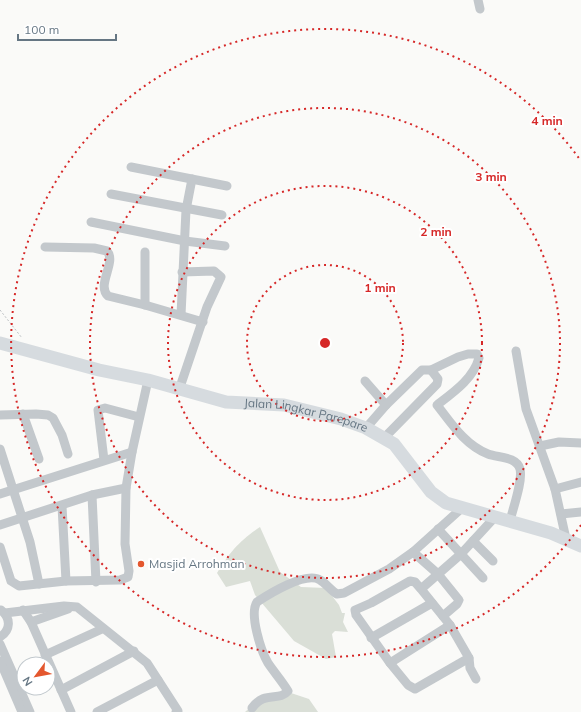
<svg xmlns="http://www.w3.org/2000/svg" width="581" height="712" font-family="Mulish,sans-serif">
  <rect width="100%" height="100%" fill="#fafaf8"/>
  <g fill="#dadfd7">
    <path d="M260,527L280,572L301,587L326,588L339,605L342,613H345L343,622L348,632L335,631L332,634L336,657L326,659L294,641L255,595L250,581L226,587L217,573C230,552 239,541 260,527Z"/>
    <polygon points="288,692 309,699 318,712 245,712 253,705"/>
  </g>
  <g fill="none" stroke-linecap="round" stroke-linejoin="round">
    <polyline stroke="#bbbfc2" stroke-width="1" stroke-dasharray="2 2" stroke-linecap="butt" points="0,310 22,338"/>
    <g stroke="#c3c8cc" stroke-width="9">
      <polyline points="478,0 480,9"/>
      <polyline points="131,167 227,186"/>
      <polyline points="111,194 222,215"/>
      <polyline points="91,222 185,241 225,246"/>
      <path d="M45,247L94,248L107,251C117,262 96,285 108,296L145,305L203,322"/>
      <polyline points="145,305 145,252"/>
      <polyline points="181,315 186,210 192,179"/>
      <polyline points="516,351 526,409 555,489 566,539"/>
      <polyline points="365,381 386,405"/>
      <polyline points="179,390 207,307 221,277 214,271 182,272"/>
      <polyline points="23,414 39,459"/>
      <polyline points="0,415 36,414 48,415 53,418 62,435 68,454"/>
      <path d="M366,428L386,405L422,370H431L458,357L468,354H477L479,358C473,379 454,392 437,405C451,423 465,445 488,454C498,458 516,456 520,469C523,481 513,508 510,521"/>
      <polyline points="385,437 437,384 438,379 431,370"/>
      <polyline points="540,446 559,442 581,443"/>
      <polyline points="0,449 30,542 39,584"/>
      <polyline points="104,460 98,410 105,408 139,417"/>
      <polyline points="555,489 581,482"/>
      <polyline points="0,494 132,452"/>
      <polyline points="92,495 96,582"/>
      <polyline points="62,506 66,581"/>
      <polyline points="561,514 581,512"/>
      <polyline points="0,525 92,495 126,488"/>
      <polyline points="438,529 483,578"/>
      <polyline points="473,541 493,561"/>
      <polyline points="0,547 11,581 19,586 66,581 120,580 128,577 129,571 125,544 126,488 132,452 148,380"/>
      <polyline points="413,552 438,574 459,600 457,604 443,616"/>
      <polyline points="421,589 415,582 410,581 371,603 355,610 356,615 390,663 450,625 421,589 461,554 495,517"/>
      <polyline points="23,610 31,622 71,712"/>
      <polyline points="5,613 64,606 77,607 147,663 178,711 176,712"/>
      <polyline points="31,622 68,609"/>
      <path d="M0,637C11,630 11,618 1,610"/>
      <polyline points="371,638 432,603"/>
      <polyline points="0,644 30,712"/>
      <polyline points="45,655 102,629"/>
      <polyline points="469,658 470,668 476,679"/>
      <polyline points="0,661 22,712"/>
      <polyline points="390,663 408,685 415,689 469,658 450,625"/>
      <polyline points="61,690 134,651"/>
      <path d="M252,708C265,690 279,702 288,691C282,681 274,672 268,663C261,651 249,614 257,602C269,594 306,571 320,580C327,584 330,590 337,594L344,593L389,569L413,552L462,508"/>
      <polyline points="97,712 158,680"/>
    </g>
    <path stroke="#d6dbdf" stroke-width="13" id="s1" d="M0,343L99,370L148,380L226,402L284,405L341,419L366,428L394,444L431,492L446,503L551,533L581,546"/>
  </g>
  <g fill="none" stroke="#d62828" stroke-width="2" stroke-dasharray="2 4">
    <circle cx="325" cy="343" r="78"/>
    <circle cx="325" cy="343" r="157"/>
    <circle cx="325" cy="343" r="235"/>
    <path d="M581 525A314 314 0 1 1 581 161"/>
  </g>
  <circle fill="#e4572e" stroke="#fff" stroke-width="1.5" cx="141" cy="564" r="4"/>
  <g text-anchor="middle" stroke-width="4" stroke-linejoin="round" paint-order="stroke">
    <g font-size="12" fill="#657683" stroke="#fff">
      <text dy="4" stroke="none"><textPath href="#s1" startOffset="315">Jalan Lingkar Parepare</textPath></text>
    </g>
    <g font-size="12" fill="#657683" stroke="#fff" text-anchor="start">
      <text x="149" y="568">Masjid Arrohman</text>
    </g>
  </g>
  <circle cx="325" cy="343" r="6" fill="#d62828" stroke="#fff" stroke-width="2"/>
  <g font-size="12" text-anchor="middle" font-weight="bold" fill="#d62828" stroke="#fff" stroke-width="4" stroke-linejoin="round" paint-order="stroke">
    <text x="547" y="125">4 min</text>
    <text x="491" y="181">3 min</text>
    <text x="436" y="236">2 min</text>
    <text x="380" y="292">1 min</text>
  </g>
  <g transform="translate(36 676) rotate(238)"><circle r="19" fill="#ffffff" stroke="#c1c8cd"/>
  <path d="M0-3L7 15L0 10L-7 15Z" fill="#e4572e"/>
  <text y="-6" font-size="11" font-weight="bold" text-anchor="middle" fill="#657683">N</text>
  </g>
  <path d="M18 34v6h98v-6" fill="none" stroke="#657683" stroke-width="2"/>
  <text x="24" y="34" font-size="12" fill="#657683" stroke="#ffffff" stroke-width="3" paint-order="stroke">100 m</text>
</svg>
